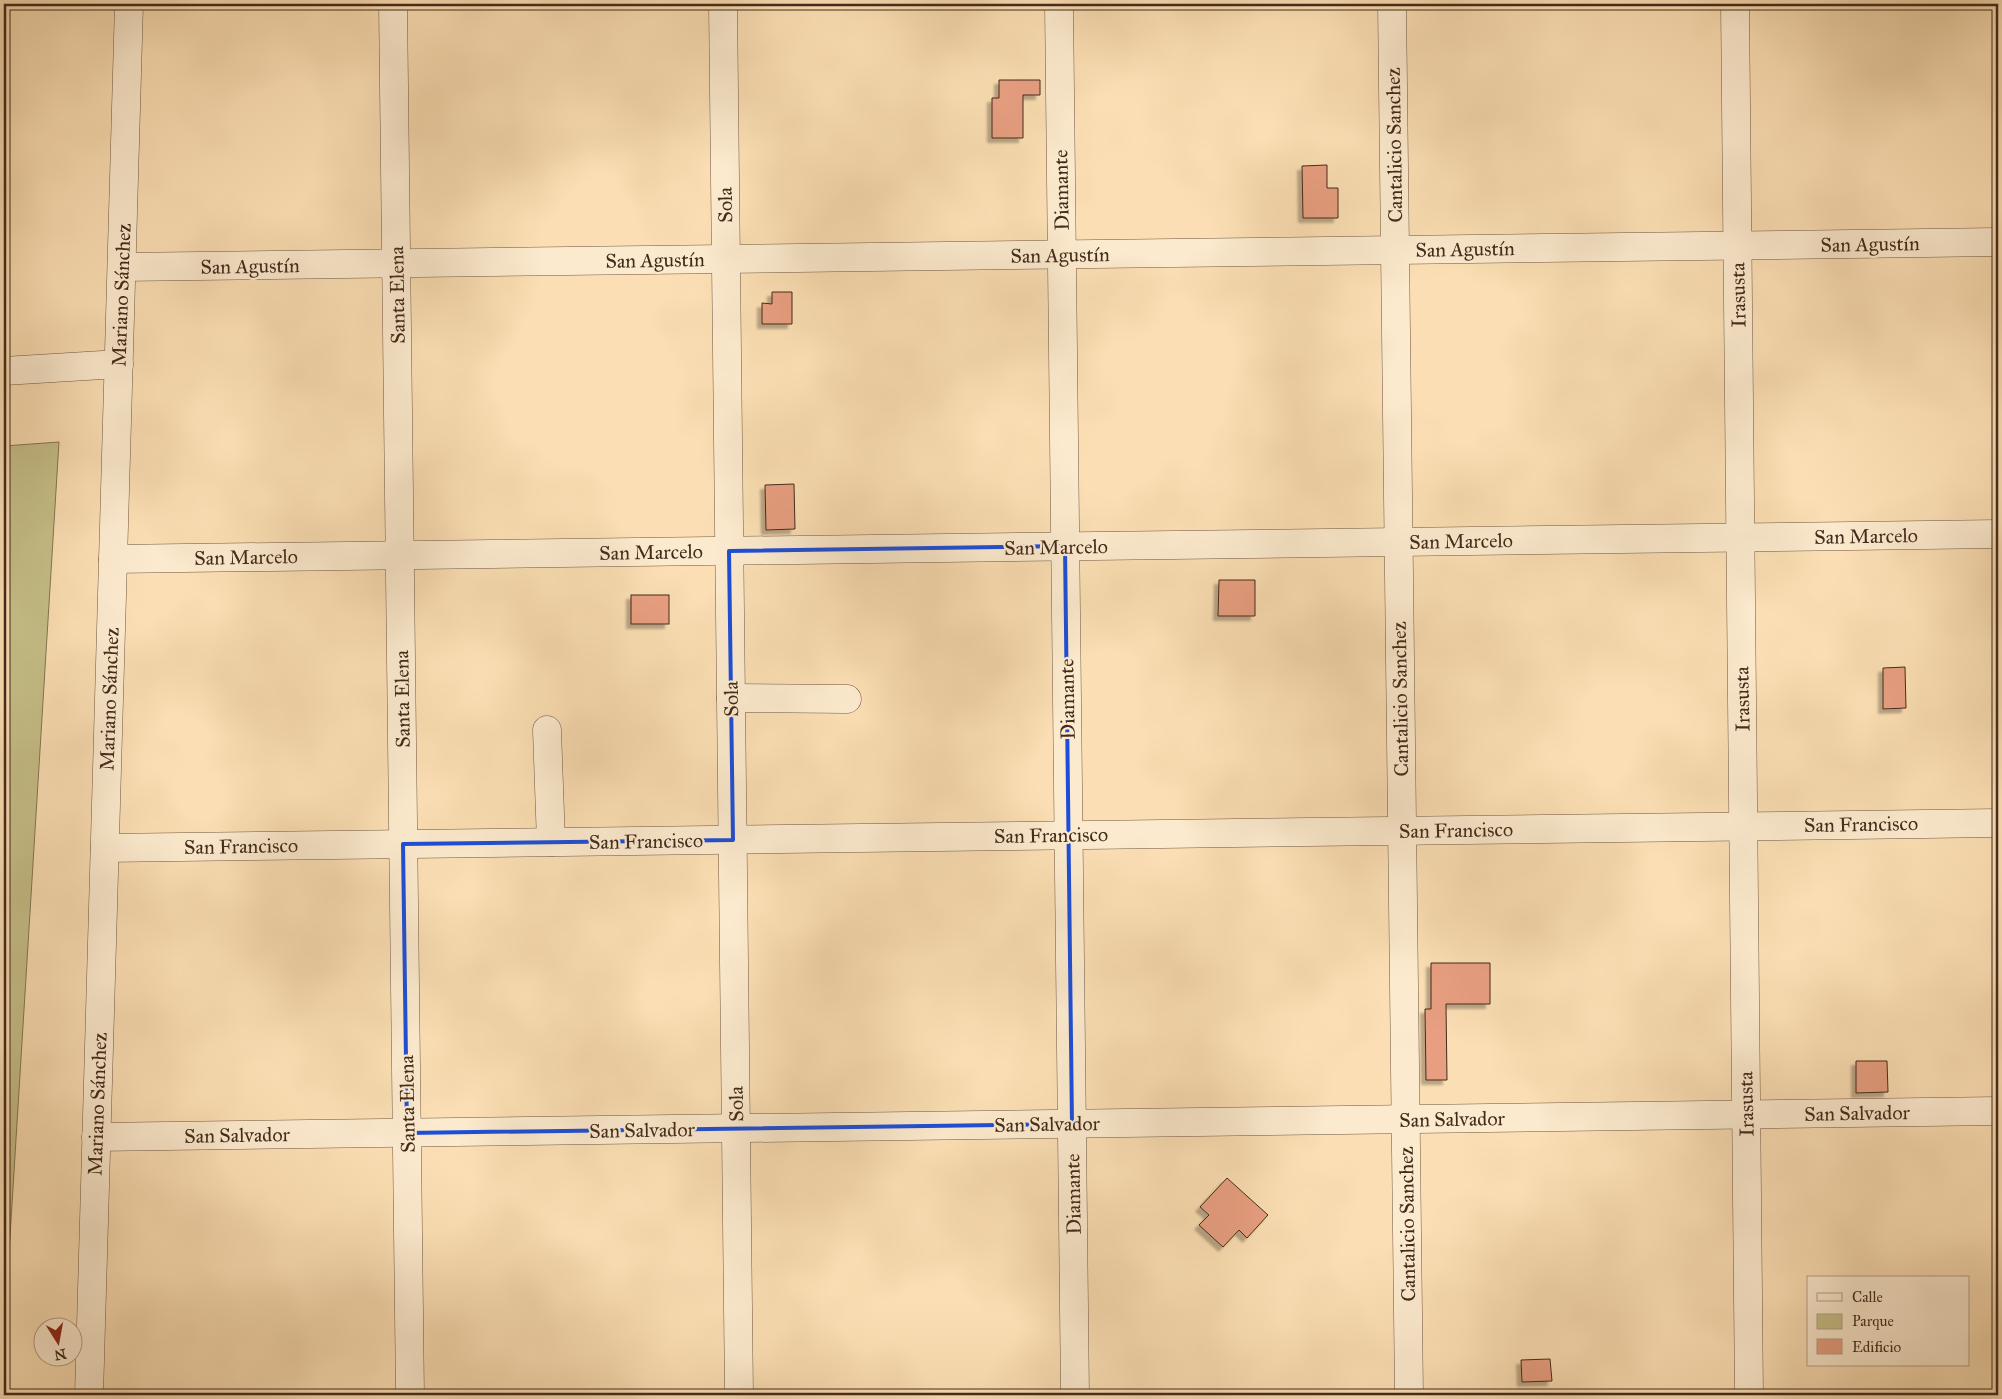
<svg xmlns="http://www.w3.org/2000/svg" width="2002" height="1399" font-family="'IM FELL Great Primer',serif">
  <defs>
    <filter id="shadow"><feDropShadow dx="-4.5" dy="4.5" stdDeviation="1" flood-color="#0004"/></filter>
  </defs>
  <rect width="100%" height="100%" fill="#fbdeb3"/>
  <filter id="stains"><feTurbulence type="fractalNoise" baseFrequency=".004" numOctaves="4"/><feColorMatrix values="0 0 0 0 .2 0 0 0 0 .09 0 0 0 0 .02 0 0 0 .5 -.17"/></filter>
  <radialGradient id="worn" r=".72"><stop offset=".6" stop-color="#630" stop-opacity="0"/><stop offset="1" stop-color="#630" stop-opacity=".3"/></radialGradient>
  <polygon fill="#c6bf88" stroke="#847552" points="59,442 4,1334 4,446"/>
  <g fill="#e89f81" stroke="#432b1c" filter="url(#shadow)">
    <polygon points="999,80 1040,80 1040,95 1023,95 1023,138 992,138 992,98 999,98"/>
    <polygon points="1327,165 1327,188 1338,188 1338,218 1303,218 1302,166"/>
    <polygon points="772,292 792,292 792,324 762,324 762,303 772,304"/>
    <polygon points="794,484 795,529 766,530 765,485"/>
    <polygon points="1219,580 1255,580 1255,616 1218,616"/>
    <rect x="631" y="595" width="38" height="29"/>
    <polygon points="1905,667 1906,708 1883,709 1883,668"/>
    <polygon points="1431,963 1490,963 1490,1004 1446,1004 1447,1080 1426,1080 1425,1009 1431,1009"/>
    <polygon points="1856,1061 1887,1061 1888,1092 1856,1093"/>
    <polygon points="1227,1178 1268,1215 1247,1238 1239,1230 1223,1247 1199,1225 1209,1215 1200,1207"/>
    <polygon points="1550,1359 1552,1381 1522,1382 1521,1360"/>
  </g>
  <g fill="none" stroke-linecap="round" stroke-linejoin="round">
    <defs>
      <g id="minor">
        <polyline points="393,4 410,1395"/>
        <polyline points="723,4 739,1395"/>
        <polyline points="1059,4 1075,1395"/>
        <polyline points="1392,4 1409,1395"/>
        <polyline points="1735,4 1749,1395"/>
        <polyline points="122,267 1998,242"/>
        <polyline points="4,371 119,364"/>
        <polyline points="113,559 1998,534"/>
        <polyline points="731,698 847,699"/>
        <polyline points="547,730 551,842"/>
        <polyline points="105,848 1998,823"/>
        <polyline points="96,1137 1998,1111"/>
        <polyline points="89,1395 129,4"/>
      </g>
    </defs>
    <use href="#minor" stroke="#715842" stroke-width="29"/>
    <use href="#minor" stroke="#fceace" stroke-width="28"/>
  </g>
  <path fill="none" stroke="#1d4ed8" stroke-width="4" stroke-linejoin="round" d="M1065,546L1072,1124L407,1133L403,844L733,840L729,551Z"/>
  <g text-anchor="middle" stroke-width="4.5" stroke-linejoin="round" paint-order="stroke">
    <g font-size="20" fill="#432b1c" stroke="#fceace">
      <text transform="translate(1394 145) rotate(-91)" y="7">Cantalicio Sanchez</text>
      <text transform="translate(1061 190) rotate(-91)" y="7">Diamante</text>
      <text transform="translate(725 205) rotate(-91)" y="7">Sola</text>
      <text transform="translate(1870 244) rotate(-1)" y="7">San Agustín</text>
      <text transform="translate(1465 249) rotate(-1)" y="7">San Agustín</text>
      <text transform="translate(1060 255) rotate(-1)" y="7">San Agustín</text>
      <text transform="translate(655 260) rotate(-1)" y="7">San Agustín</text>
      <text transform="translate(250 266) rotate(-1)" y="7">San Agustín</text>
      <text transform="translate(121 295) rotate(-88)" y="7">Mariano Sánchez</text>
      <text transform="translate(397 295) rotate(-91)" y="7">Santa Elena</text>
      <text transform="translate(1738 295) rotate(-91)" y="7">Irasusta</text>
      <text transform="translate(1866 536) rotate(-1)" y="7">San Marcelo</text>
      <text transform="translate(1461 541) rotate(-1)" y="7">San Marcelo</text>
      <text transform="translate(1056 547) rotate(-1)" y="7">San Marcelo</text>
      <text transform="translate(651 552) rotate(-1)" y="7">San Marcelo</text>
      <text transform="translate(246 557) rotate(-1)" y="7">San Marcelo</text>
      <text transform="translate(109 699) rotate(-88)" y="7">Mariano Sánchez</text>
      <text transform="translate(402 699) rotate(-91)" y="7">Santa Elena</text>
      <text transform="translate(731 699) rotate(-91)" y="7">Sola</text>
      <text transform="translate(1067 699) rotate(-91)" y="7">Diamante</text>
      <text transform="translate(1400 699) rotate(-91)" y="7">Cantalicio Sanchez</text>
      <text transform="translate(1742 699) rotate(-91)" y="7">Irasusta</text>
      <text transform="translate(1861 824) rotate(-1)" y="7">San Francisco</text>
      <text transform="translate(1456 830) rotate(-1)" y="7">San Francisco</text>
      <text transform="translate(1051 835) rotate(-1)" y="7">San Francisco</text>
      <text transform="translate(646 841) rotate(-1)" y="7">San Francisco</text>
      <text transform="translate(241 846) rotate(-1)" y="7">San Francisco</text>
      <text transform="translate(97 1104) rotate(-88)" y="7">Mariano Sánchez</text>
      <text transform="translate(407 1104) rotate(-91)" y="7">Santa Elena</text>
      <text transform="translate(736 1104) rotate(-91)" y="7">Sola</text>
      <text transform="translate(1746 1104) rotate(-91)" y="7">Irasusta</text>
      <text transform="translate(1857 1113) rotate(-1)" y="7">San Salvador</text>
      <text transform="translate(1452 1119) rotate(-1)" y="7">San Salvador</text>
      <text transform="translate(1047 1124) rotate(-1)" y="7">San Salvador</text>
      <text transform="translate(642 1130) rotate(-1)" y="7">San Salvador</text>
      <text transform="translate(237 1135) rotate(-1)" y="7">San Salvador</text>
      <text transform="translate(1073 1194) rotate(-91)" y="7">Diamante</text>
      <text transform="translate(1407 1224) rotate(-91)" y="7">Cantalicio Sanchez</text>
    </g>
  </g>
  <rect width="2002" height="1399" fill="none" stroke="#fbdeb3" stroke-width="20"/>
  <rect x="5" y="5" width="1992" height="1389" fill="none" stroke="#432b1c" stroke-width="2.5"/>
  <rect x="10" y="10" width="1982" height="1379" fill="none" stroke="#432b1c"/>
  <rect x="1807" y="1276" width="162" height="90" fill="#fceace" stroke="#b29e87"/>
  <rect x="1817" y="1293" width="25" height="8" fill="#fceace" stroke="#b29e87"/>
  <text x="1852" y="1302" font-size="15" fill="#432b1c">Calle</text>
  <rect x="1817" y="1314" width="25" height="15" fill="#c6bf88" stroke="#b29e87"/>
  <text x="1852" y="1326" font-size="15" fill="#432b1c">Parque</text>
  <rect x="1817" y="1339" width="25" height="15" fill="#e89f81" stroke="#b29e87"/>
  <text x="1852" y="1352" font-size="15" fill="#432b1c">Edificio</text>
  <g transform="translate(58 1342) rotate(169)"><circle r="24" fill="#fceace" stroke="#b29e87"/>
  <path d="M0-4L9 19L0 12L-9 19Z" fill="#8f2418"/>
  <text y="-8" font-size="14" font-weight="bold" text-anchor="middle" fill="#432b1c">N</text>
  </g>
  <rect width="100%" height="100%" filter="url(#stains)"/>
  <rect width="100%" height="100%" fill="url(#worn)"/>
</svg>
